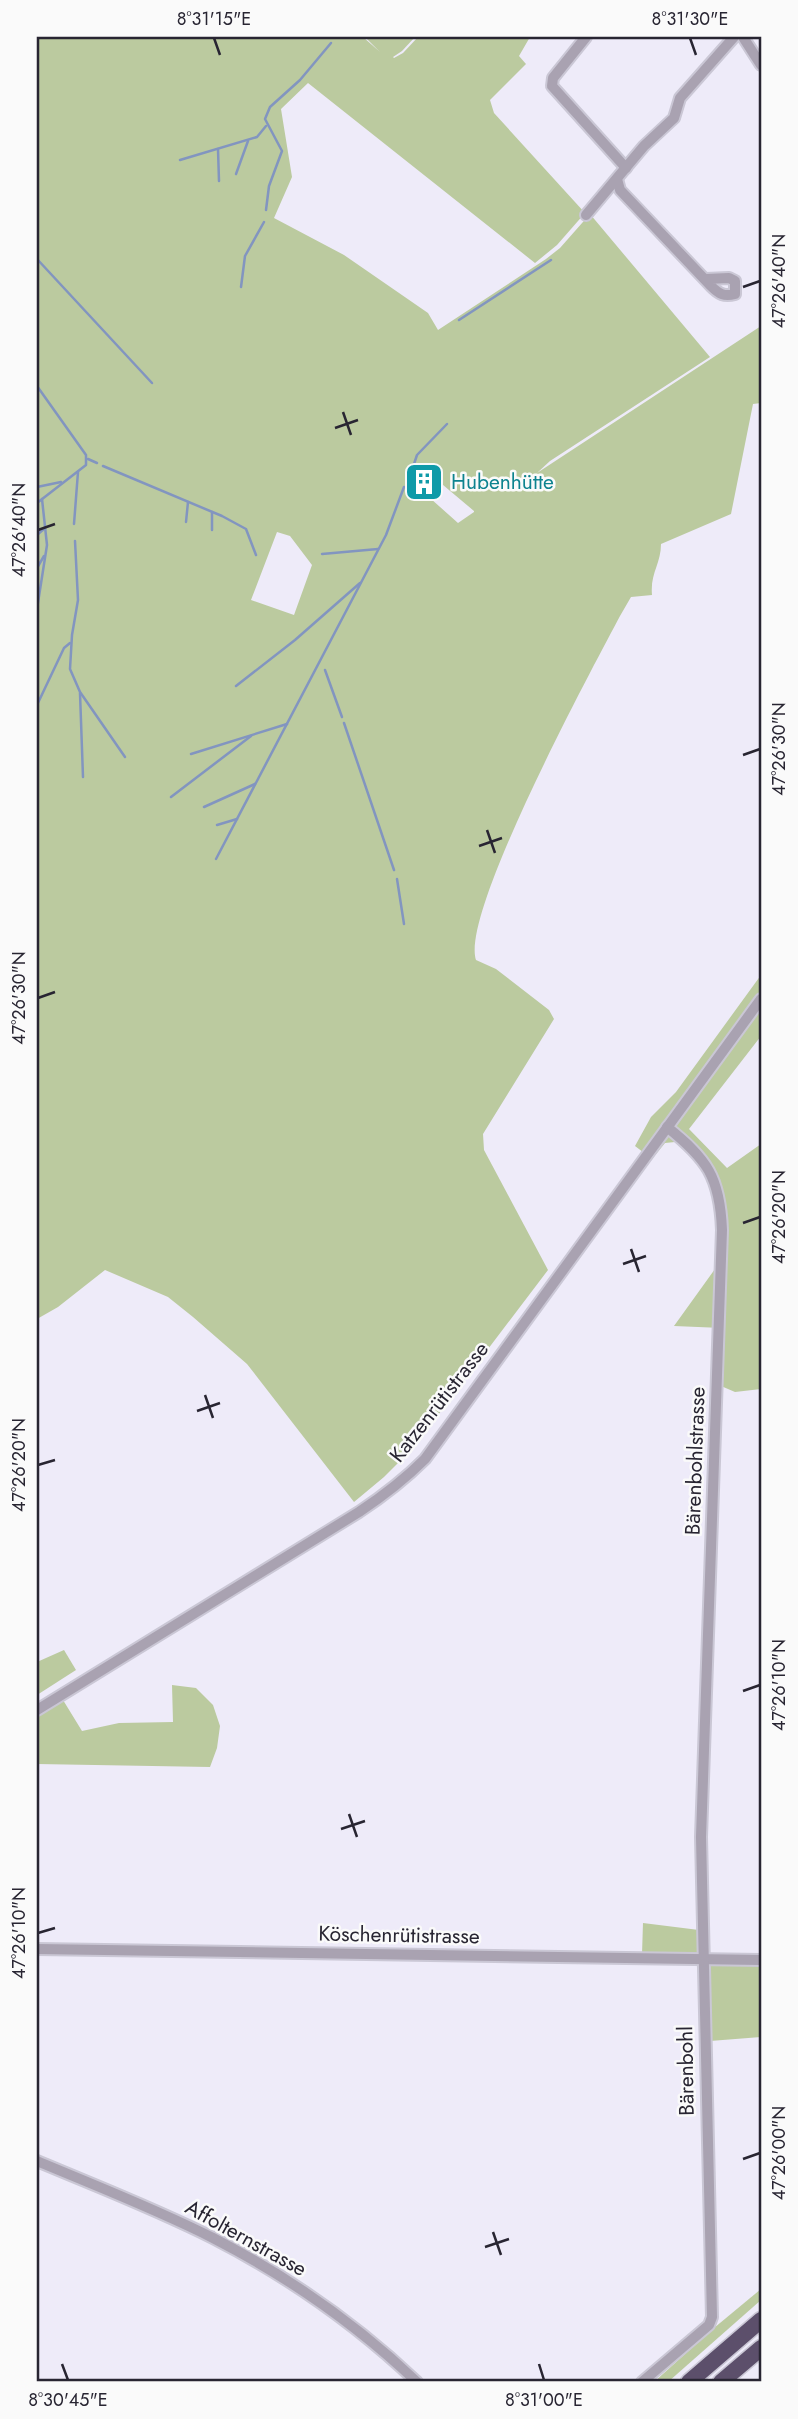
<svg xmlns="http://www.w3.org/2000/svg" width="798" height="2419" font-family="Jost,sans-serif">
  <rect width="100%" height="100%" fill="#eeebf9"/>
  <g fill="#bbca9f" fill-rule="evenodd">
    <path d="M37,37H363L380,52L365,37H415L402,51L393,57L394,58L403,53L418,37H530L519,56L526,64L490,100L494,113L585,213L557,245L535,263L308,83L281,109L292,177L274,218L344,255L428,313L438,330L546,259L560,248L590,214L710,357L550,461L537,473L761,326V403L753,404L731,514L661,544C661,564 650,573 652,595L631,597L620,616C592,669 460,913 476,960L496,969L549,1010L554,1019L483,1134L484,1150L548,1270L413,1448L384,1477L354,1502L247,1364L193,1317L168,1297L105,1270L58,1307L37,1319ZM424,469L474,511V512L458,523L412,482ZM277,532L290,536L312,565L294,615L251,600Z"/>
    <polygon points="761,975 761,1036 689,1129 727,1168 761,1144 761,1389 735,1392 721,1386 722,1328 674,1326 715,1269 716,1211 709,1184 699,1164 675,1142 665,1143 652,1159 635,1146 651,1117 676,1092"/>
    <polygon points="64,1650 76,1670 37,1695 37,1662"/>
    <polygon points="172,1685 196,1688 213,1705 220,1726 217,1748 210,1767 37,1764 37,1716 63,1700 82,1731 119,1723 173,1722"/>
    <polygon points="643,1923 699,1930 699,1955 642,1954"/>
    <polygon points="708,1964 761,1965 761,2037 710,2041"/>
    <polygon points="761,2289 761,2300 668,2382 654,2382 714,2328"/>
  </g>
  <g fill="none" stroke-linecap="round" stroke-linejoin="round">
    <g stroke="#8295c0" stroke-width="2.5">
      <polyline points="218,149 219,181"/>
      <polyline points="180,160 257,137 266,126"/>
      <polyline points="236,174 248,141"/>
      <polyline points="266,210 269,186 282,151 265,119 270,107 300,80 331,43"/>
      <polyline points="37,259 152,383"/>
      <polyline points="241,287 245,256 264,222"/>
      <polyline points="459,320 551,260"/>
      <polyline points="37,386 86,455 86,465 37,503"/>
      <polyline points="88,459 97,463"/>
      <polyline points="103,466 222,516 246,529 256,555"/>
      <polyline points="410,476 417,455 447,424"/>
      <polyline points="37,487 61,482"/>
      <polyline points="186,522 188,502"/>
      <polyline points="74,524 78,472"/>
      <polyline points="212,530 212,512"/>
      <polyline points="37,535 45,528"/>
      <polyline points="75,541 78,600 72,635 70,669 80,692 125,757"/>
      <polyline points="322,554 378,549"/>
      <polyline points="37,568 44,556"/>
      <polyline points="37,609 47,545 42,499"/>
      <polyline points="325,670 342,717"/>
      <polyline points="236,686 295,640 360,583"/>
      <polyline points="80,693 83,777"/>
      <polyline points="37,705 64,648 70,643"/>
      <polyline points="344,723 394,870"/>
      <polyline points="191,754 287,724"/>
      <polyline points="171,797 251,736"/>
      <polyline points="204,807 255,784"/>
      <polyline points="217,825 237,819"/>
      <polyline points="216,859 386,535 404,487"/>
      <polyline points="397,879 404,924"/>
    </g>
    <defs>
      <g id="minor">
        <polyline points="586,37 553,78 552,86 626,168"/>
        <polyline points="743,37 761,65"/>
        <path d="M617,179L620,190L711,286C719,294 724,297 735,294V281L729,278L706,279"/>
        <polyline points="586,215 644,146 674,118 680,98 734,37"/>
        <path d="M37,1710L359,1512C383,1496 405,1479 425,1459L761,999"/>
        <polyline points="37,1949 761,1960"/>
        <path d="M37,2161C96,2186 156,2209 213,2238C287,2276 356,2324 417,2382"/>
        <path d="M642,2382L709,2325L712,2317L701,1837L722,1230C720,1177 707,1159 667,1127"/>
      </g>
      <g id="highway">
        <polyline points="689,2382 761,2320"/>
        <polyline points="721,2382 761,2348"/>
      </g>
    </defs>
    <use href="#minor" stroke="#cac7d5" stroke-width="14"/>
    <use href="#highway" stroke="#cac7d5" stroke-width="19"/>
    <use href="#minor" stroke="#a9a2b1" stroke-width="10"/>
    <use href="#highway" stroke="#5c4f6b" stroke-width="16"/>
  </g>
  <path fill="none" stroke="#282532" stroke-width="2.5" d="M214,38L220,55M690,38L696,55M743,287L760,281M343,412L351,435M335,428L358,420M38,530L55,524M743,755L760,749M487,830L495,853M479,846L502,838M38,998L55,992M743,1223L760,1217M631,1249L639,1272M623,1264L646,1256M205,1395L213,1418M197,1411L220,1403M38,1465L55,1460M743,1691L760,1685M349,1814L357,1837M341,1829L365,1821M38,1933L55,1928M743,2159L760,2153M493,2232L501,2255M485,2247L509,2239M62,2364L68,2380M539,2364L544,2380"/>
  <defs>
    <symbol id="building-square" viewBox="-11 -11 22 22"><rect x="-9" y="-9" width="18" height="18" rx="4" fill="#0f9aa8" stroke="#fafafa"/><path d="M-4-6H4V6H1V3H-1V6H-4ZM-2.5-4.3h1.7v1.8h-1.7ZM.8-4.3h1.7v1.8H.8ZM-2.5-1h1.7V.8h-1.7ZM.8-1h1.7V.8H.8Z" fill="#fff"/></symbol>
  </defs>
  <g fill-rule="evenodd">
    <use href="#building-square" x="402" y="460" width="44" height="44"/>
  </g>
  <g text-anchor="middle" stroke-width="5" stroke-linejoin="round" paint-order="stroke">
    <g font-size="21" fill="#0d838f" stroke="#fafafa" text-anchor="start">
      <text x="451" y="489">Hubenhütte</text>
    </g>
    <g font-size="21" fill="#282532" stroke="#fafafa">
      <text transform="translate(439 1402) rotate(-52)" y="7">Katzenrütistrasse</text>
      <text transform="translate(695 1461) rotate(-88)" y="7">Bärenbohlstrasse</text>
      <text transform="translate(399 1935) rotate(1)" y="7">Köschenrütistrasse</text>
      <text transform="translate(686 2071) rotate(-91)" y="7">Bärenbohl</text>
      <text transform="translate(246 2238) rotate(29)" y="7">Affolternstrasse</text>
    </g>
  </g>
  <rect width="798" height="2419" fill="none" stroke="#fafafa" stroke-width="77"/>
  <rect x="38" y="38" width="722" height="2342" fill="none" stroke="#282532" stroke-width="2.5"/>
  <g font-size="18" text-anchor="middle" fill="#282532">
    <text x="214" y="25">8°31'15"E</text>
    <text x="690" y="25">8°31'30"E</text>
    <text transform="translate(779 281) rotate(-90)" y="6">47°26'40"N</text>
    <text transform="translate(19 530) rotate(-90)" y="6">47°26'40"N</text>
    <text transform="translate(779 749) rotate(-90)" y="6">47°26'30"N</text>
    <text transform="translate(19 998) rotate(-90)" y="6">47°26'30"N</text>
    <text transform="translate(779 1217) rotate(-90)" y="6">47°26'20"N</text>
    <text transform="translate(19 1465) rotate(-90)" y="6">47°26'20"N</text>
    <text transform="translate(779 1685) rotate(-90)" y="6">47°26'10"N</text>
    <text transform="translate(19 1933) rotate(-90)" y="6">47°26'10"N</text>
    <text transform="translate(779 2153) rotate(-90)" y="6">47°26'00"N</text>
    <text x="68" y="2406">8°30'45"E</text>
    <text x="544" y="2406">8°31'00"E</text>
  </g>
</svg>
